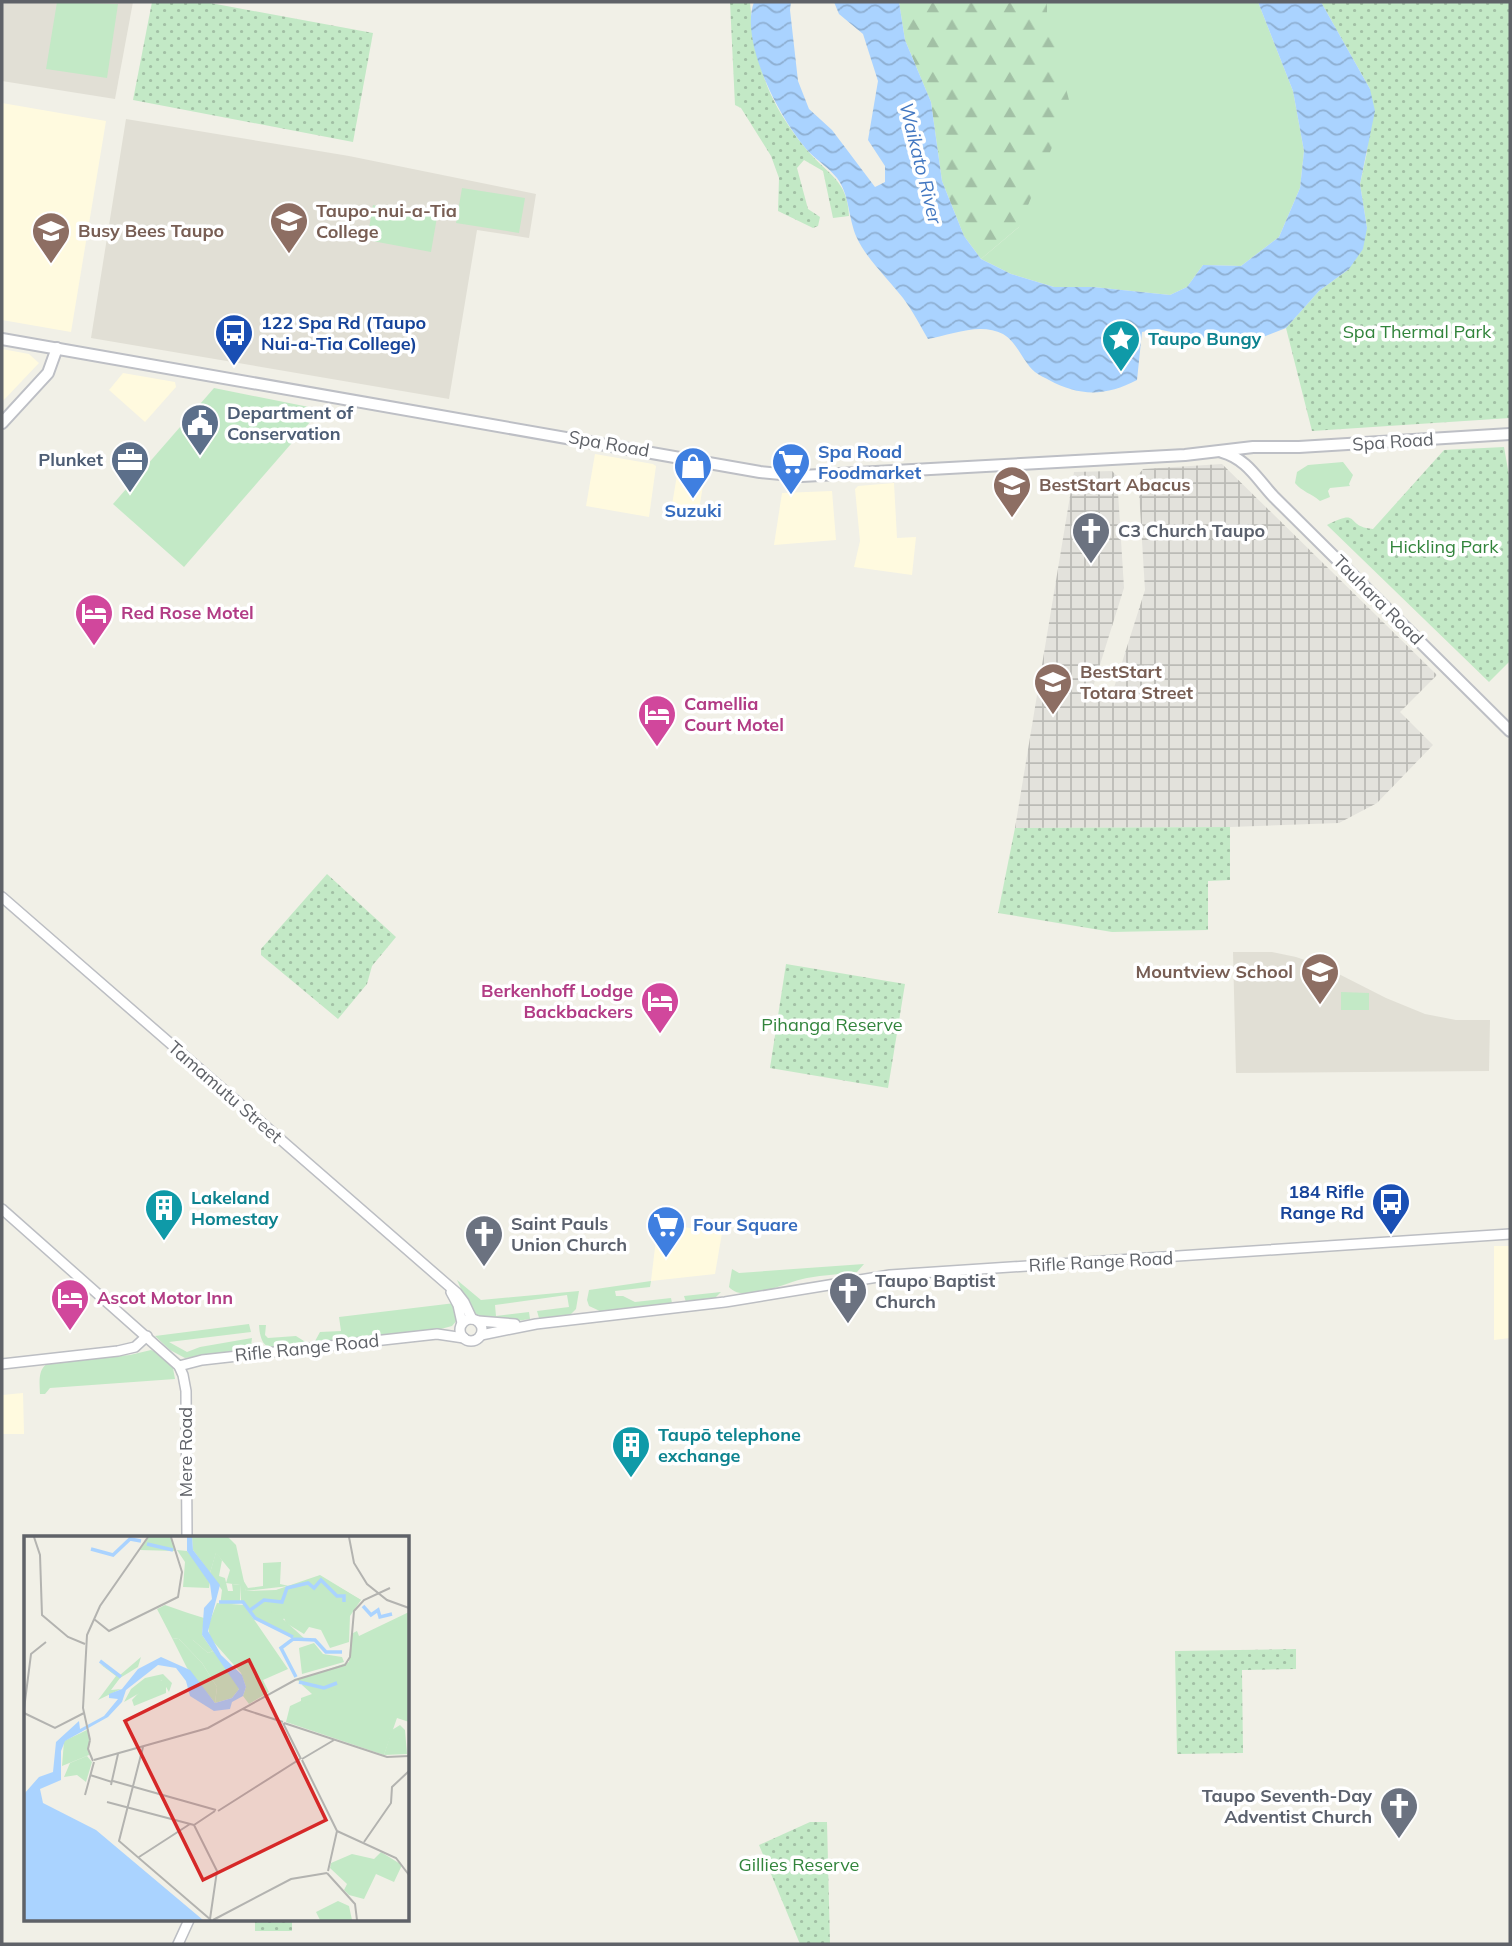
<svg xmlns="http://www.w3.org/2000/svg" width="1512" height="1946" font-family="Mulish,sans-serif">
  <defs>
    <pattern id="industrial-grid" width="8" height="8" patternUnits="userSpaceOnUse" patternTransform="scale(1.75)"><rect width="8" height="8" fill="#e3e2dc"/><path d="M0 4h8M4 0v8" fill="none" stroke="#bbbbb6"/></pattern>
    <pattern id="forest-firs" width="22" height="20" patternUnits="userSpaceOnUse" patternTransform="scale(1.75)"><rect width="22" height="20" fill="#c3e9c6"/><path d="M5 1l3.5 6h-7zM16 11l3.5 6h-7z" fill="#a2c0a5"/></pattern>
    <pattern id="park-dots" width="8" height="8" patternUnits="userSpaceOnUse" patternTransform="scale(1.75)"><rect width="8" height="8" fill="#c3e9c6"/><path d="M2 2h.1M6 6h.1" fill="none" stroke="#a2c0a5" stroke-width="1.8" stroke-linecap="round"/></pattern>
    <pattern id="water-waves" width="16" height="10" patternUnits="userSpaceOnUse" patternTransform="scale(1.75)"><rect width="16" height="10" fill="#aad3ff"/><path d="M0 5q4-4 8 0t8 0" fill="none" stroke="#8eafd2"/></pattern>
  </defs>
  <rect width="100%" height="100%" fill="#f1f0e7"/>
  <g fill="#fffadf">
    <polygon points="2,103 106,121 71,332 2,320"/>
    <polygon points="2,349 29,354 39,363 2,402"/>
    <polygon points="123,373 175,382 176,387 145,422 109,390"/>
    <polygon points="595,454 653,464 656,466 649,517 586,506"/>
    <polygon points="684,470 705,473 698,516 671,511 677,475"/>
    <polygon points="894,483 897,538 916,537 912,575 854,567 860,541 855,489 858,486"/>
    <polygon points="832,491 836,540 774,545 782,493"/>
    <polygon points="658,1223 722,1233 715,1274 651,1281"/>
    <polygon points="1494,1246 1510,1246 1510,1338 1494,1340"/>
    <polygon points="23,1393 24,1434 2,1434 2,1395"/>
  </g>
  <polygon fill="url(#industrial-grid)" points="1222,464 1437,675 1400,712 1433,745 1377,803 1339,823 1230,827 1015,828 1074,472 1112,471 1117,476 1124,588 1092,690 1112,694 1145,590 1138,475 1143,469"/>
  <g fill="#e1dfd5">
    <polygon points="2,2 133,2 115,99 2,81"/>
    <polygon points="126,119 349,156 536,194 529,238 477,230 449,399 91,338"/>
    <polygon points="1233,952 1272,952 1296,957 1325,967 1386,998 1425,1014 1456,1020 1490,1020 1489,1071 1236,1073"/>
  </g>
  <g fill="#c3e9c6">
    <polygon points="57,2 118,4 107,78 46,69"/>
    <polygon points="1047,2 1258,2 1293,91 1304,151 1300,188 1279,237 1241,266 1203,265 1187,287 1170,295 1093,287 1054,287 1011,274 981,259 1019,227 1047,15"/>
    <polygon points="462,188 525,198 519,233 456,223"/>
    <polygon points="373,205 437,217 431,252 367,240"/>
    <polygon points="214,388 314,408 317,414 184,567 113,504"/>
    <path d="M1343,462L1353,475L1349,484L1350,486L1330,488L1328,491L1330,497L1320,501C1312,494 1301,491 1295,483L1297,472L1308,465Z"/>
    <polygon points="1341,992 1369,993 1369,1010 1341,1010"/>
    <path d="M864,1264L857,1272C841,1274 824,1275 807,1278C787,1281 745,1305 729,1287L732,1269L739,1273Z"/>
    <path d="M457,1280L481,1300L579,1291L576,1309L570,1315L539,1318L537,1311L569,1307L567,1295L495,1305L496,1316L529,1312L530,1319C514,1321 489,1326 475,1314C467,1308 462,1290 457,1280Z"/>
    <polygon points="651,1281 650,1287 615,1291 616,1296 623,1296 635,1302 671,1298 672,1303 602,1312 589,1306 587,1300 589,1290"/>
    <polygon points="721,1292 714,1299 686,1302 684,1296"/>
    <polygon points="455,1303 458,1319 452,1326 437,1330 314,1343 320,1332 341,1331 339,1317"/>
    <polygon points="249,1324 251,1332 169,1342 187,1352 200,1347 252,1338 251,1346 244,1351 185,1358 170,1350 155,1336"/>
    <path d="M259,1325H266L265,1335L268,1338L296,1336L307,1343C282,1347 261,1360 259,1325Z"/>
    <path d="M151,1350L158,1353L173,1368L175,1379L50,1388L45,1394H40C40,1383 37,1370 48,1363L130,1355Z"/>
  </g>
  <polygon fill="url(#forest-firs)" points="899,2 1047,2 1047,15 1070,104 1019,227 981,259 964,236 942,181 931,102 905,40"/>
  <g fill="url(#park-dots)">
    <polygon points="152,2 205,2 373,33 353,142 133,100"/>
    <path d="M730,2H750C753,36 758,70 774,101C782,117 795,136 807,150C827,174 848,180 849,216L833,218L823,171L804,160L797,168L808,209L820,217L818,226L813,228L778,211L779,178L771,156L741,108L735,105Z"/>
    <polygon points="1321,2 1510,2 1510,418 1312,431 1286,328 1319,291 1349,269 1367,228 1360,184 1367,152 1370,89"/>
    <path d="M1504,447L1510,481V661L1489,682L1327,525C1362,507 1344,527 1373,529L1444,450Z"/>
    <polygon points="1230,827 1230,880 1208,881 1208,930 1112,932 998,913 1015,828"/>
    <polygon points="327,874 396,937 372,966 367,984 338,1019 261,955 261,949"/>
    <polygon points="786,964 905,984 888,1088 770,1068"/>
    <polygon points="1296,1649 1296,1669 1242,1670 1243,1753 1177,1754 1175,1651"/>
    <polygon points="810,1822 827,1822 830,1944 800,1944 759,1845"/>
    <rect x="255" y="1920" width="37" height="11"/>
  </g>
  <path fill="url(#water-waves)" d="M754,2H791L790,10L798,81L809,109L832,130L875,187L885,182V166L868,140L878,81L863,34L839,14L834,2H899L905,40L931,102L942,181L964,236L981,259L1011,274L1054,287H1093L1170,295L1187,287L1203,265L1241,266L1279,237L1300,188L1304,151L1293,91L1258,2H1321L1370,89L1375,111L1360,184L1367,228L1363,249L1349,269L1319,291L1286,328L1255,340L1219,342L1157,329L1142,332L1137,380C1107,396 1080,397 1049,380C1045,378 1039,375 1035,372C1023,362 1017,342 1003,334C980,322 951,335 928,339C920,325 912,310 903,298C889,280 866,258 857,238C848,219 850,195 837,178C829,168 818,161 809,152C781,122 739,42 754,2Z"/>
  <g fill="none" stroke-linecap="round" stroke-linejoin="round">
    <defs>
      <g id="tertiary">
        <polyline points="2,897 457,1293 464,1302 472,1319"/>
        <polyline points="2,1209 179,1366 183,1375 186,1391 187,1538"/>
        <polyline points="451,1292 458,1305 462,1323"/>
        <circle cx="471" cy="1330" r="11"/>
        <polyline points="478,1321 515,1324"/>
        <polyline points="481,1335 536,1324 725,1302 890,1275 1510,1234"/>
        <polyline points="2,1364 118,1351 135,1347 147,1336"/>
        <polyline points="179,1366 202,1360 437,1334 464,1338"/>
        <polyline points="178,1944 189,1920"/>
      </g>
      <g id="secondary">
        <polyline points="2,339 760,472 802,476 1185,455 1253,447 1299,447 1510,434"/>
        <polyline points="2,423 48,373 57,348"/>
        <path d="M1222,452C1247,459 1257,479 1274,497L1510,731"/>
      </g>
    </defs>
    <use href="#tertiary" stroke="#bcbec3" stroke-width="12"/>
    <use href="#secondary" stroke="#bdbfc5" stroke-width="14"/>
    <use href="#tertiary" stroke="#fff" stroke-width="9"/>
    <use href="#secondary" stroke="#fff" stroke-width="10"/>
  </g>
  <defs>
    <symbol id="school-pin" viewBox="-11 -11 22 30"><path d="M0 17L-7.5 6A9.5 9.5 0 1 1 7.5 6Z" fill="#8d6e63" stroke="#fff"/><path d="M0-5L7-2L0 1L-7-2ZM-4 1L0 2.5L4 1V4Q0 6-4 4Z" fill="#fff"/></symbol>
    <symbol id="bus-pin" viewBox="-11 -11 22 30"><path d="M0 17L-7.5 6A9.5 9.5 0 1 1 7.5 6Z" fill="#1a4fb4" stroke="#fff"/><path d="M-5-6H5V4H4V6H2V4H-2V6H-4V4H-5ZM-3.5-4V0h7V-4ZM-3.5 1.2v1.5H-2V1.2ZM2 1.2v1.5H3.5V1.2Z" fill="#fff"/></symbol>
    <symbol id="sight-pin" viewBox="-11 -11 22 30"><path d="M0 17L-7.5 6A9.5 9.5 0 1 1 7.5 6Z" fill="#0f9aa8" stroke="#fff"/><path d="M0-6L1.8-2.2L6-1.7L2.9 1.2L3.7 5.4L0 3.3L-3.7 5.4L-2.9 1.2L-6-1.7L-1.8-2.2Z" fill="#fff"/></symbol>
    <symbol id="civic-pin" viewBox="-11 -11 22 30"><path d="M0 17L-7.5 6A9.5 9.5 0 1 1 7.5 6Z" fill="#5c6f8a" stroke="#fff"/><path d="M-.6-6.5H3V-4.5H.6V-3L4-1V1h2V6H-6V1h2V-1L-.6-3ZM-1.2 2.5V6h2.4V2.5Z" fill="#fff"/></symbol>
    <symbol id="office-pin" viewBox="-11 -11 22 30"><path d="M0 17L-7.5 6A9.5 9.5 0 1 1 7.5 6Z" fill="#5c6f8a" stroke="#fff"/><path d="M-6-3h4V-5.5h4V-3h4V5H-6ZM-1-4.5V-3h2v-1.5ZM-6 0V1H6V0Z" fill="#fff"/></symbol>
    <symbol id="supermarket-pin" viewBox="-11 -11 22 30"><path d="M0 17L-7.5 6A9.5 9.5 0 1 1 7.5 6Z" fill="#3f7fe0" stroke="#fff"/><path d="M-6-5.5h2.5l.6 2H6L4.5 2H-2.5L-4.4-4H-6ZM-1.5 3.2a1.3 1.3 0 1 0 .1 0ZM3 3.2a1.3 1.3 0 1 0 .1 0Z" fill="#fff"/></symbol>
    <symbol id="shop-pin" viewBox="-11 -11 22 30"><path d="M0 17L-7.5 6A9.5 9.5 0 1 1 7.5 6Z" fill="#3f7fe0" stroke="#fff"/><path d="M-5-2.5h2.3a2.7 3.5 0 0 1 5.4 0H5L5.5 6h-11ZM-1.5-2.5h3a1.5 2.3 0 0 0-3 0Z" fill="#fff"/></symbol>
    <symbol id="church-pin" viewBox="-11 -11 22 30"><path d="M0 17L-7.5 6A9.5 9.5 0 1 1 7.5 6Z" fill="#6b7280" stroke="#fff"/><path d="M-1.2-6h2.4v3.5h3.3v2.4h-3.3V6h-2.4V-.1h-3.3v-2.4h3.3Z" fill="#fff"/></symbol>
    <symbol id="hotel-pin" viewBox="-11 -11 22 30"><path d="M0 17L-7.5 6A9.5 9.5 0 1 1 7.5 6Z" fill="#d1479c" stroke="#fff"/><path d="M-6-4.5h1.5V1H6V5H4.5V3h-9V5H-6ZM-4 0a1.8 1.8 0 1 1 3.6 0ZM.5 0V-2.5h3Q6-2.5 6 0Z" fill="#fff"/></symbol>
    <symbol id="building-pin" viewBox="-11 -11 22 30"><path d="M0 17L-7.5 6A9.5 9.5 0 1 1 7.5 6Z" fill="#0f9aa8" stroke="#fff"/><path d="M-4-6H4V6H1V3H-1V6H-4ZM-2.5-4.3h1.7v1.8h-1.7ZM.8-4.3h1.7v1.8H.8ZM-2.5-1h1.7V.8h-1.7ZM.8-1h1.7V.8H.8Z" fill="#fff"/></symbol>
  </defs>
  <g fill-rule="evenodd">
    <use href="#school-pin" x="267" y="199" width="44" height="60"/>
    <use href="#school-pin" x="29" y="209" width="44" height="60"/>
    <use href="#bus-pin" x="212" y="311" width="44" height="60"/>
    <use href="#sight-pin" x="1099" y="317" width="44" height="60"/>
    <use href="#civic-pin" x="178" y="401" width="44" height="60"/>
    <use href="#office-pin" x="108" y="438" width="44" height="60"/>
    <use href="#supermarket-pin" x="769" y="440" width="44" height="60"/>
    <use href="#shop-pin" x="671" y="444" width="44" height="60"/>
    <use href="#school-pin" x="990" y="463" width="44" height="60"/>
    <use href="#church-pin" x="1069" y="509" width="44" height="60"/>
    <use href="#hotel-pin" x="72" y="591" width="44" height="60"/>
    <use href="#school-pin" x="1031" y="660" width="44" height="60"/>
    <use href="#hotel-pin" x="635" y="692" width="44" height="60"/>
    <use href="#school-pin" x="1298" y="950" width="44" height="60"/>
    <use href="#hotel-pin" x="638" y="979" width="44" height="60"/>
    <use href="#bus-pin" x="1369" y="1180" width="44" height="60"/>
    <use href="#building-pin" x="142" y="1186" width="44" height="60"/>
    <use href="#supermarket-pin" x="644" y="1203" width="44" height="60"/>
    <use href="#church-pin" x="462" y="1212" width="44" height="60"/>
    <use href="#church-pin" x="826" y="1269" width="44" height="60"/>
    <use href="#hotel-pin" x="48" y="1276" width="44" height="60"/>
    <use href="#building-pin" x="609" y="1423" width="44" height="60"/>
    <use href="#church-pin" x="1377" y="1784" width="44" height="60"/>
  </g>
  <g text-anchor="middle" stroke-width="7" stroke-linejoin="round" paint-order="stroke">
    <g font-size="18" font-weight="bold" fill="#785e54" stroke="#fff" text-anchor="start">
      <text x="316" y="217">Taupo-nui-a-Tia<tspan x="316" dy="21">College</tspan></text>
      <text x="78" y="237">Busy Bees Taupo</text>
      <text x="1039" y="491">BestStart Abacus</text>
      <text x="1080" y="678">BestStart<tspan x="1080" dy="21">Totara Street</tspan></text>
      <text x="1293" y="978" text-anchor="end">Mountview School</text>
    </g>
    <g font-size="18" font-weight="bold" fill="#164399" stroke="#fff" text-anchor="start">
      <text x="261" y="329">122 Spa Rd (Taupo<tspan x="261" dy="21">Nui-a-Tia College)</tspan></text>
      <text x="1364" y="1198" text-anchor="end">184 Rifle<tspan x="1364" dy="21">Range Rd</tspan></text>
    </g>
    <g font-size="18" fill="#31843b" stroke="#fff">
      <text x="1417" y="338">Spa Thermal Park</text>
      <text x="1444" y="553">Hickling Park</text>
      <text x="832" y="1031">Pihanga Reserve</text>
      <text x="799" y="1871">Gillies Reserve</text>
    </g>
    <g font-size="18" font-weight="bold" fill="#0d838f" stroke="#fff" text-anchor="start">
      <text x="1148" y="345">Taupo Bungy</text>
      <text x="191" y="1204">Lakeland<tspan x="191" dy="21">Homestay</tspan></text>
      <text x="658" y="1441">Taupō telephone<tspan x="658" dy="21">exchange</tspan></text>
    </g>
    <g font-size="18" font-weight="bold" fill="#4e5e75" stroke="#fff" text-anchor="start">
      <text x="227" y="419">Department of<tspan x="227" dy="21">Conservation</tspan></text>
      <text x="103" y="466" text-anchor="end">Plunket</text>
    </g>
    <g font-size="18" fill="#5f6268" stroke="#fff">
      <text transform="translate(1393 442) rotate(-4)" y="6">Spa Road</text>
      <text transform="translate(609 444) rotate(10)" y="6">Spa Road</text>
      <text transform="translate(1378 600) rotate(45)" y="6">Tauhara Road</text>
      <text transform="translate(225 1092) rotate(41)" y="6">Tamamutu Street</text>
      <text transform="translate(1101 1262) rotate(-3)" y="6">Rifle Range Road</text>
      <text transform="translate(307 1348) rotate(-6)" y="6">Rifle Range Road</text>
      <text transform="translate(186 1452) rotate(-90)" y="6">Mere Road</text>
    </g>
    <g font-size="18" font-weight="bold" fill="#366cbe" stroke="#fff" text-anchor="start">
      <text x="818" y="458">Spa Road<tspan x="818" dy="21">Foodmarket</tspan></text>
      <text x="693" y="517" text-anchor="middle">Suzuki</text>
      <text x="693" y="1231">Four Square</text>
    </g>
    <g font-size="18" font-weight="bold" fill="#5b616d" stroke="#fff" text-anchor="start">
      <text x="1118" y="537">C3 Church Taupo</text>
      <text x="511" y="1230">Saint Pauls<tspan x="511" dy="21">Union Church</tspan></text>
      <text x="875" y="1287">Taupo Baptist<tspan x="875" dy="21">Church</tspan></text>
      <text x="1372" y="1802" text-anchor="end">Taupo Seventh-Day<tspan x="1372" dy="21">Adventist Church</tspan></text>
    </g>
    <g font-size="18" font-weight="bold" fill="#b23c85" stroke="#fff" text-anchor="start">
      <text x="121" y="619">Red Rose Motel</text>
      <text x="684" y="710">Camellia<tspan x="684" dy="21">Court Motel</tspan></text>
      <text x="633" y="997" text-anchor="end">Berkenhoff Lodge<tspan x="633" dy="21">Backbackers</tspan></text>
      <text x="97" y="1304">Ascot Motor Inn</text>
    </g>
    <g font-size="19" font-style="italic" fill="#4277c1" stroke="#fff">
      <text transform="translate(921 163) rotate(76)" y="7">Waikato River</text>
    </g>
  </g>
  <g transform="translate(24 1536)">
    <rect width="385" height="385" fill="#f1f0e7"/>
    <path d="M124,1H147L151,15L116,14ZM192,16L198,24L195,40L201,42L204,55H209L208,48L216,49V67L196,70L198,54L186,37ZM257,26L256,48L265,50L222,55L216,39L224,52L239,50V27ZM141,69L164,77L169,104L184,117L189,115L214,145L215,153L208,162L191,167L193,151L178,127L155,103L148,102L133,73ZM385,76V186L373,182L360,219L262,186L266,170L292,158L273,144L325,126L327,98L333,95L335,100ZM139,138L148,147L145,156L138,144L100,166L107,153L121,142ZM314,365L325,370L328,384H296L292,376Z" fill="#c3e9c6"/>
    <path d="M168,1H204L212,9L222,55L252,54L296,39L337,64L259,83L281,103L271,104L228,79L217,65L216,49L202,47L206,34L192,17L186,37L169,14ZM153,14L163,15L171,24L186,46L185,52L159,51L161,26ZM164,77L180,82L178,99L189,115L184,117L162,98ZM148,102L155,103L178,127L193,151L191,167L163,132ZM117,121L114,131L96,142L87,154L97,153L74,164L92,140L76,128L96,139ZM292,140L312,153L277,169V162L288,158L278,149L282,142ZM376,189L381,194L383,218L360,219L368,194Z" fill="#c3e9c6"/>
    <path d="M142,143V157L110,170L108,164L122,149Z" fill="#c3e9c6"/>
    <path d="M296,40L337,64L326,80L325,106L306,112L297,94L285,91L280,98L262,87L259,79L240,74L250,55ZM193,67L220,69L264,133L239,144L245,156L225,168L219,160L222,151L217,137L186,102L184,90ZM290,107L299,118L318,121L320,126L278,138L275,112ZM65,193V219L38,230L40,205ZM63,220L68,226L62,246L53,239L40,241L46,227ZM357,316L378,329L370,346L352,338L340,363L325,359L320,354L323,348L306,332L307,327L328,318L350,323Z" fill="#c3e9c6"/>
    <path d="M163,1H168L169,14L196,49L184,95L197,119L218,139L222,151L219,160L208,166L206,173L190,175L166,160L162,145L152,132L134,129L102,154L98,166L84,181L41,205L37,215V244L16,253L19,267L72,294L179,384H0V258L15,241L29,236L32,206L55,185L56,193L80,180L94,163L85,162V158L98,153L114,133L137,121L166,134L191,167L208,162L215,153L178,99L180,72L188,63L186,48L163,15Z" fill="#aad3ff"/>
    <path fill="none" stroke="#aad3ff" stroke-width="3.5" d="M123,8L149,14M67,13L89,19L106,3L117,5M195,66H219L231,82L269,101M339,70L347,79L354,74L356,81L368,78M225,75L240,64L258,66L263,52L284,47L290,52L297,44L313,60H320V66M76,125L97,141M272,141L257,112L269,103L291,104L302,116H318M275,146L300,152L313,147"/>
    <path fill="none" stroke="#b3b3b0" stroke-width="2" d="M10,1L16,19L18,79L44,101L61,108M325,1L330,27L343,48L363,64L385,72M70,83L85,95L154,61L158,36L147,1M0,173L7,118L22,106M219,173L259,186M0,177L31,192L60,177M259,187L277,223M260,187L363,221L385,220M66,204L59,172L63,99L76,70L124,1M66,204L64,213L69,225M119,211L95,305L187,384M278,223L310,204M70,224L184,192L271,144L321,129L326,121L330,75L340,64L366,52M278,224L313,295L304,335M66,239L88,246M89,245L192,274M87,249L94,218M61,259L70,226M83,266L170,289M194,275L276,223M170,289L193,335L186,383M170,289L191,275M313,295L372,322L385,339M340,306L367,267L368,251L385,235M115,321L166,288M303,337L331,368L333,384M189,384L267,343L303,337"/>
    <path fill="#d62828" fill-opacity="0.15" stroke="#d62828" stroke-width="3.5" d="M225,124L302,284L179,344L101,185Z"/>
    <rect width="385" height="385" fill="none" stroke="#5f6268" stroke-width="3.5"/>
  </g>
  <rect width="1512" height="1946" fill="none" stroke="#5f6268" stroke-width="7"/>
</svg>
